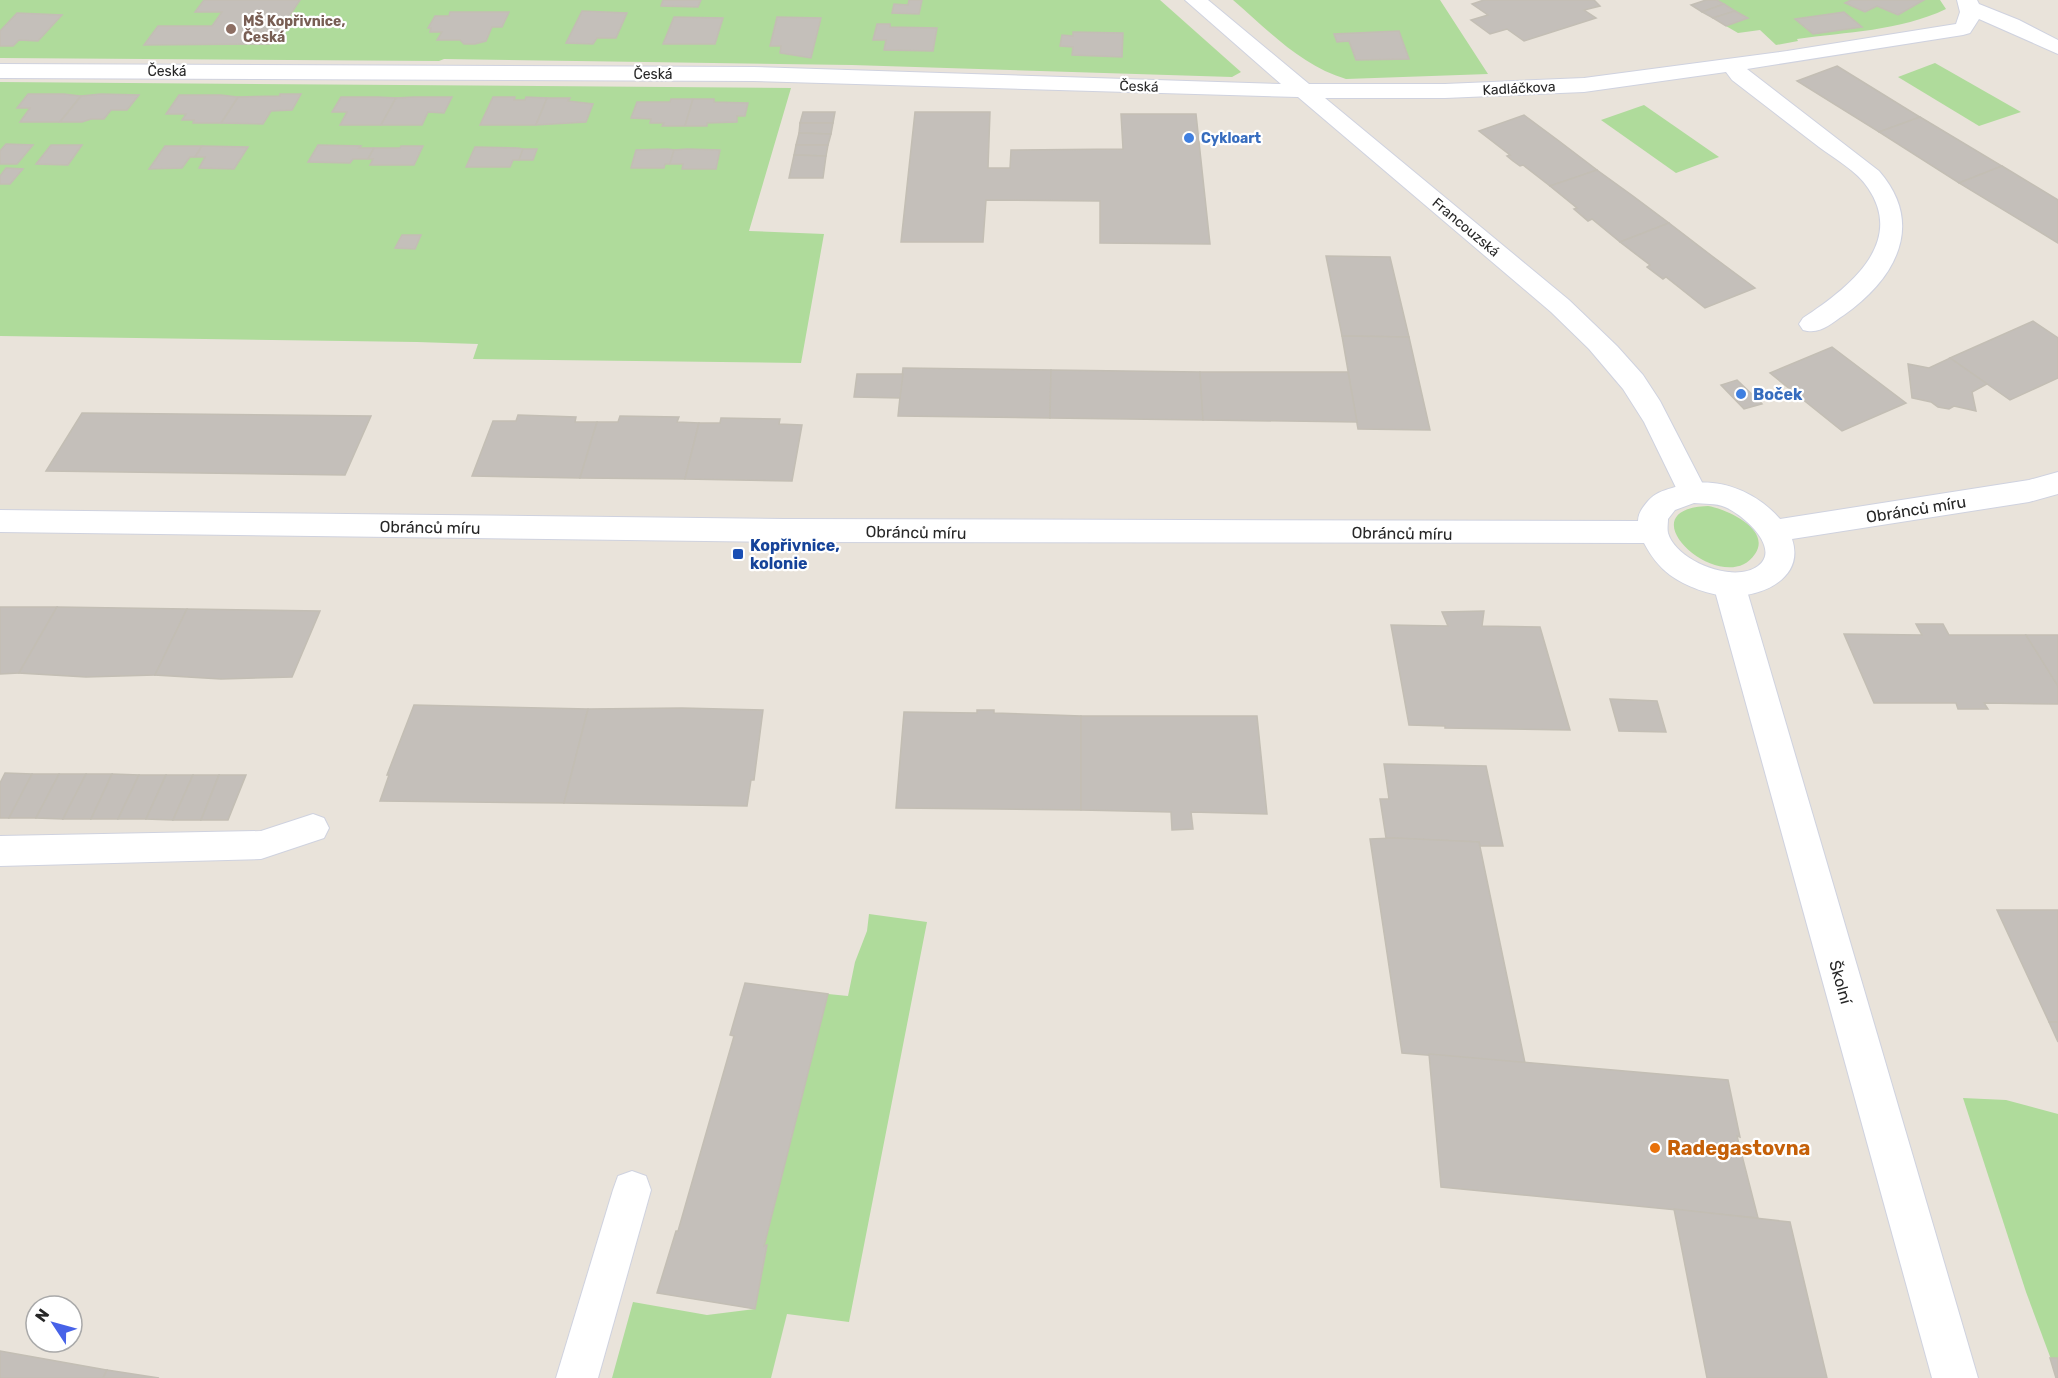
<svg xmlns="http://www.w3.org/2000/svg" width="2058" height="1378" font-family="Rubik,sans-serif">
  <rect width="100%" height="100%" fill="#e9e3da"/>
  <g fill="#afdb9b">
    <polygon points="0,0 1160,0 1241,72 1232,77 852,65 444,59 439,61 0,58"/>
    <path d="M1233,0H1440L1488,74L1346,79C1301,66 1268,30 1233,0Z"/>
    <path d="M1717,0H1940L1946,9C1900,31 1846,32 1797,39L1798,41L1776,45L1760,30L1738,33L1726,26L1747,18Z"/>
    <polygon points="1935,63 2021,112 1979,126 1898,77"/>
    <polygon points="0,82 791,88 749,231 824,234 801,363 473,359 478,344 417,342 0,336"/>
    <polygon points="1644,105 1719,157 1676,173 1601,120"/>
    <path d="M1708,506C1726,509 1772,529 1755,554C1724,601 1621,509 1708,506Z"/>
    <polygon points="869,914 927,922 849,1322 787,1314 771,1378 612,1378 633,1302 707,1315 755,1309 767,1246 764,1246 828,994 848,996 855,962 867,931"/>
    <polygon points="1963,1098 2006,1100 2058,1114 2058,1378 2026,1292"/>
  </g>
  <g fill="#c4bfba" stroke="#c3beb4" stroke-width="1.5">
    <polygon points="204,0 300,0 271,44 144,45 158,26 212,26 222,12 195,12"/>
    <polygon points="663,0 701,0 698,7 661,6"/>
    <polygon points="909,0 922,0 919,14 892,13 894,4 908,5"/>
    <polygon points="1484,0 1594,0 1600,6 1584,10 1596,18 1524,41 1507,29 1490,34 1471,20 1488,15 1472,4"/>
    <polygon points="1706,0 1717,0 1724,4 1702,12 1691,5"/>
    <polygon points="1851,0 1924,0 1898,15 1877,6 1865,12 1845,3"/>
    <polygon points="1724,4 1735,11 1713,18 1702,12"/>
    <polygon points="582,11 627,13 616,38 597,38 593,44 566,43"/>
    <polygon points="1735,11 1748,18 1726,26 1713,18"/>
    <polygon points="450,12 509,12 502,27 492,27 486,41 475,44 464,44 460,40 437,40 442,32 430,32 431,28 428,28 435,16 449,16"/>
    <polygon points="1844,12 1862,27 1813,34 1795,19"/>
    <polygon points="17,13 62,15 38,41 19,40 13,46 0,46 0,31"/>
    <polygon points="674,17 723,18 715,44 663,44"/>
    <polygon points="777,17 821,18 811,58 780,53 781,46 770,46"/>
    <polygon points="877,24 890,24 890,27 937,28 933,51 884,50 886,40 873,40"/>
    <polygon points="1399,31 1409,59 1356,60 1349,41 1337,42 1334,34"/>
    <polygon points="1073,32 1123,33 1122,57 1072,55 1073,47 1060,46 1062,35 1073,36"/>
    <polygon points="1837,66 1920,117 1879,132 1797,81"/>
    <polygon points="28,94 64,94 81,96 60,122 20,122 30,108 17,108"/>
    <polygon points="101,94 139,95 127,110 111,110 104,119 91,119 82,122 60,122 81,96"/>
    <polygon points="280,94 301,94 292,110 271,111 263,124 221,123 238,97 280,96"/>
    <polygon points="179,95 221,95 238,97 221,123 193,123 194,120 182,120 186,114 166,114"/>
    <polygon points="341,97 378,97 396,98 381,125 340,125 347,112 332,112"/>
    <polygon points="414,97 452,97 444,113 428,112 422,125 381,125 396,98"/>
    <polygon points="493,97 515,97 514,100 525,100 526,97 547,98 536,125 480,125"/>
    <polygon points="547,98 570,98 568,101 593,104 586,122 536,125"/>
    <polygon points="671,99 693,99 685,126 662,126 664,123 650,123 651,119 631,118 637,102 670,102"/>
    <polygon points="693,99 714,99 714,102 748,103 745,116 737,116 737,122 707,123 707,126 685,126"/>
    <polygon points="803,112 835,112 833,123 800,123"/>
    <polygon points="915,112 990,112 988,168 1010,168 1011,150 1123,149 1121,114 1196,114 1210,244 1100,243 1100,201 986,200 983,242 901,242"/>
    <polygon points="1524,115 1559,141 1597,170 1550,186 1523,165 1520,166 1513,161 1507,156 1510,155 1479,131"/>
    <polygon points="1920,117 2002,166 1959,183 1879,132"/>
    <polygon points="800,123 833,123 831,134 799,133"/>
    <polygon points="799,133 831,134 828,145 796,145"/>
    <polygon points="6,144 33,145 17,164 0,164 0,151"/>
    <polygon points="51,145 82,145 68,165 36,164"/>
    <polygon points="318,145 361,146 359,148 374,148 368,159 353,159 350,163 308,162"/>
    <polygon points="796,145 828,145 826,156 794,155"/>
    <polygon points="165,146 202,146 195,157 190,157 182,168 149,169"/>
    <polygon points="202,146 248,147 234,169 199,168 205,157 195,157"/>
    <polygon points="401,146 423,146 414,165 370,165 373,159 368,159 374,148 400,148"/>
    <polygon points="475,147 518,148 523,149 519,160 513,160 510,167 466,167"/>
    <polygon points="523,149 537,149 533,160 519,160"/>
    <polygon points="668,149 674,150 670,164 665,164 664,168 631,168 636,150"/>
    <polygon points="687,149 720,150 716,169 682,169 683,164 670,164 674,150"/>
    <polygon points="794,155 826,156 823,178 789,178"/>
    <polygon points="2002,166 2058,200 2058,243 1959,183"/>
    <polygon points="6,168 23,169 10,184 0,184 0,176"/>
    <polygon points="1597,170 1633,196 1669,223 1620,242 1592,219 1588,221 1574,209 1577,208 1550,186"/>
    <polygon points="1669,223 1712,256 1755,288 1705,308 1666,277 1663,279 1647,267 1650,265 1620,242"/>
    <polygon points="402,235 421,235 415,249 395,248"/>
    <polygon points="1326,256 1390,257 1409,337 1342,336"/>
    <polygon points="2033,321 2058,338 2058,378 2010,400 1950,358"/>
    <polygon points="1342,336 1409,337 1430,430 1358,429"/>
    <polygon points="1832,347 1906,403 1842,431 1770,373"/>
    <polygon points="1950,358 1987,384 1972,392 1976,411 1954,406 1949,409 1938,407 1931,402 1912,398 1908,364 1929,368"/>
    <polygon points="903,368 1051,370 1050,418 898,416"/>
    <polygon points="1051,370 1200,372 1203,420 1050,418"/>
    <polygon points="1200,372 1348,372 1357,422 1203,420"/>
    <polygon points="857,374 903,374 900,398 854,397"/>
    <polygon points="1737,380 1762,404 1744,409 1721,385"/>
    <polygon points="82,413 371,416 345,475 46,471"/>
    <polygon points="518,415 576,417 575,422 597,422 580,478 472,476 493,421 516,421"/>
    <polygon points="620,416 679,417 677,422 699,423 685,479 580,478 597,422 618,422"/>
    <polygon points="721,418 780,419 779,424 802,425 792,481 685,479 699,423 720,423"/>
    <polygon points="0,607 57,607 19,673 0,674"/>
    <polygon points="57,607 187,609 155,675 86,677 19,673"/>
    <polygon points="187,609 253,610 320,611 292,677 221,679 155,675"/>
    <polygon points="1484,611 1482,626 1540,627 1570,730 1445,728 1445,726 1409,725 1391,625 1448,626 1442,612"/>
    <polygon points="1916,624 1943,624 1949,635 2026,635 2058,686 2058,704 1984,703 1988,709 1958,709 1956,703 1874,703 1844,634 1922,635"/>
    <polygon points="2026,635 2058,635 2058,686"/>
    <polygon points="1610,699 1657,701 1666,732 1619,731"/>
    <polygon points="414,705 588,709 564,803 380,801 389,775 387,775"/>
    <polygon points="682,708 763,710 754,780 751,780 747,806 564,803 588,709"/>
    <polygon points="977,710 994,710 994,713 1081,716 1081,810 896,808 904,712 977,713"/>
    <polygon points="1081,716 1257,716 1267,814 1191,812 1193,829 1172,830 1171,812 1081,810"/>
    <polygon points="1384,764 1486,766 1503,846 1480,846 1479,842 1386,838 1380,799 1389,799"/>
    <polygon points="5,773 32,774 9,818 0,818 0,783"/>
    <polygon points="32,774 59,774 36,818 9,818"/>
    <polygon points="59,774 86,774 63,819 36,818"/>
    <polygon points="86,774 112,774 91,819 63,819"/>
    <polygon points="112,774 139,775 118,819 91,819"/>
    <polygon points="139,775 166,775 146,819 118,819"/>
    <polygon points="166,775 193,775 173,820 146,819"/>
    <polygon points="193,775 219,775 201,820 173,820"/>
    <polygon points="219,775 246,775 228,820 201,820"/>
    <polygon points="1395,838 1479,842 1525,1063 1402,1053 1370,839"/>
    <polygon points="1997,910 2058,910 2058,1022 2049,1022"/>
    <polygon points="745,983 828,994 764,1246 767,1245 755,1309 657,1293 676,1231 678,1231 734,1036 730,1035"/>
    <polygon points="2049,1022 2058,1022 2058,1042"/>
    <polygon points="1429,1054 1728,1080 1740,1137 1737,1136 1758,1218 1441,1187"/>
    <polygon points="1674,1209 1790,1222 1827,1378 1707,1378"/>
    <polygon points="0,1351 107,1370 103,1378 0,1378"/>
    <polygon points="2050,1358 2058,1358 2058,1378 2056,1378"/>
    <polygon points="107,1370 159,1378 103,1378"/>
  </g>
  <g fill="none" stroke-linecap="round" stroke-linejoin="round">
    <defs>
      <g id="lane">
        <polygon points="313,814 324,818 329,828 324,838 261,859 0,866 0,836 261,831"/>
        <polygon points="632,1171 646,1176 651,1190 598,1378 556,1378 613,1190 618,1176"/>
      </g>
      <g id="street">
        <path d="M1185,0H1208L1309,84H1445L1584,78L1787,51L1956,24L1960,12L1957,0H1977L1979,4L2019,20L2058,40V54L1979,19L1970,33L1963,35L1747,69L1879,171C1926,225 1895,279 1844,315C1830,324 1820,335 1803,330L1799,324L1803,318C1844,291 1907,245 1868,188C1857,171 1835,159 1819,147C1790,125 1761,102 1732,80L1726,72L1584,92L1445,98H1325L1569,300L1617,346L1643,375L1660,401L1707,492L1702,500L1692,503L1682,500L1644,422L1623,389L1589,349L1551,312L1298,97L753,81L0,78V64L753,67L1281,84Z"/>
        <polygon points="1729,572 1740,576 1745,584 1978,1378 1932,1378 1713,584 1718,576"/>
      </g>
      <path id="secondary" d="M2058,472V494L2029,502L1792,539C1805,578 1762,597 1730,596C1711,596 1685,586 1670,575C1658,566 1651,556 1644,543L784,542L0,532V510L784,519L1638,521C1638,513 1643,507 1648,501C1655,493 1662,491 1672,488C1711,474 1753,488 1780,519L2029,480ZM1694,503C1704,504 1716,503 1725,507C1742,514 1782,548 1758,566C1734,584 1676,561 1668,533C1667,529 1668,523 1668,519L1675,510Z"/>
    </defs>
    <use href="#lane" stroke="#cfd2df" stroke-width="2"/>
    <use href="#street" stroke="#cfd2df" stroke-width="2"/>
    <use href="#secondary" stroke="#cfd2df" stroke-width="2"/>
    <use href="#lane" fill="#fff" fill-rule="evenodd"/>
    <use href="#street" fill="#fff" fill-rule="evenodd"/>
    <use href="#secondary" fill="#fff" fill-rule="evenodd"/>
  </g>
  <circle fill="#8d6e63" stroke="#fff" stroke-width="2" cx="231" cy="29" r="6"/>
  <g fill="#3f7fe0" stroke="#fff" stroke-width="2">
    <circle cx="1189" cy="138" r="6"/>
    <circle cx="1741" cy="394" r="6"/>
  </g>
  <rect fill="#1a4fb4" stroke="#fff" stroke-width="2" x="732" y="548" width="12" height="12" rx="3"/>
  <circle fill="#e8710a" stroke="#fff" stroke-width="2" cx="1655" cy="1148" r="6"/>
  <g text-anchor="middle" stroke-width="4.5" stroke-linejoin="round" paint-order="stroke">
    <g font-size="14" font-weight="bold" fill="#785e54" stroke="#fff" text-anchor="start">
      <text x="243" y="26">MŠ Kopřivnice,<tspan x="243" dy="16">Česká</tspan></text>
    </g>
    <g font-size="14" fill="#272727" stroke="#fff">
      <text x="167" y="76">Česká</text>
      <text x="653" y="79">Česká</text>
      <text transform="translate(1139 86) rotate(2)" y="5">Česká</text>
      <text transform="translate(1519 88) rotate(-3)" y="5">Kadláčkova</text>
      <text transform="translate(1466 227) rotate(40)" y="5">Francouzská</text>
    </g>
    <g font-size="14" font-weight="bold" fill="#366cbe" stroke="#fff" text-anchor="start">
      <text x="1201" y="143">Cykloart</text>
    </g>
    <g font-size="16" font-weight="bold" fill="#366cbe" stroke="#fff" text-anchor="start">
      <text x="1753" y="400">Boček</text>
    </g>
    <g font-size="16" fill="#272727" stroke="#fff">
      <text transform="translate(1916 509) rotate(-9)" y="6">Obránců míru</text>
      <text transform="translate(430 527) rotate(1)" y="6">Obránců míru</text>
      <text transform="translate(916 532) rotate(1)" y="6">Obránců míru</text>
      <text transform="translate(1402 533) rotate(1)" y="6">Obránců míru</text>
      <text transform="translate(1841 982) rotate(74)" y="6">Školní</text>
    </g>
    <g font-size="16" font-weight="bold" fill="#164399" stroke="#fff" text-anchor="start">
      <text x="750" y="551">Kopřivnice,<tspan x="750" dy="18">kolonie</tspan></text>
    </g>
    <g font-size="20" font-weight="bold" fill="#c56008" stroke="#fff" text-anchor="start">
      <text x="1667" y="1155">Radegastovna</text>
    </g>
  </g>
  <g transform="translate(54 1324) rotate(306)"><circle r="28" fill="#ffffff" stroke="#a9a9a9" stroke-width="1.5"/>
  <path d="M0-4.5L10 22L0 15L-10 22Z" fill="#4762e8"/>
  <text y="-9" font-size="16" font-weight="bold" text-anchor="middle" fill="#272727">N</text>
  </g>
</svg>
